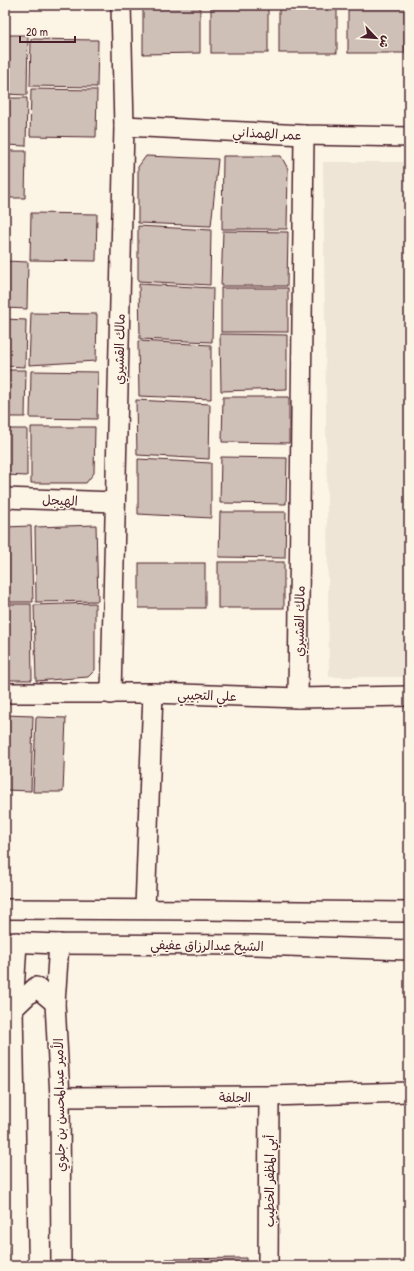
<svg xmlns="http://www.w3.org/2000/svg" width="414" height="1271" font-family="'Patrick Hand','Playpen Sans Arabic',sans-serif">
  <rect width="100%" height="100%" fill="#fcf5e5"/>
  <filter id="ink" filterUnits="userSpaceOnUse"><feTurbulence type="fractalNoise" baseFrequency=".025" numOctaves="2"/><feDisplacementMap in="SourceGraphic" scale="8" xChannelSelector="R" yChannelSelector="G"/><feConvolveMatrix kernelMatrix="1 2 1 2 8 2 1 2 1" color-interpolation-filters="sRGB"/></filter>
  <g filter="url(#ink)">
    <polygon fill="#eee5d7" points="323,162 409,162 409,677 329,677"/>
    <g fill="#cfc0b7" stroke="#4a1f2b">
      <polygon points="143,5 200,5 200,53 143,54"/>
      <rect x="211" y="5" width="57" height="48"/>
      <rect x="279" y="5" width="58" height="48"/>
      <rect x="348" y="5" width="57" height="48"/>
      <polygon points="5,35 28,35 27,95 5,94"/>
      <polygon points="31,39 98,40 97,87 30,86"/>
      <polygon points="31,89 97,90 96,137 30,136"/>
      <polygon points="5,98 27,98 26,146 5,145"/>
      <polygon points="5,151 26,151 25,198 5,198"/>
      <polygon points="146,156 218,159 211,226 138,223 138,167"/>
      <polygon points="223,156 281,156 288,169 287,229 222,229"/>
      <polygon points="31,213 97,214 96,261 30,260"/>
      <polygon points="138,226 211,230 210,285 138,281"/>
      <polygon points="223,231 288,232 287,286 221,286"/>
      <polygon points="5,261 28,262 27,309 5,308"/>
      <polygon points="139,284 213,288 212,342 140,339"/>
      <rect x="221" y="288" width="67" height="44"/>
      <polygon points="31,313 97,314 96,361 29,365"/>
      <polygon points="5,319 26,320 25,367 5,366"/>
      <polygon points="220,334 287,335 287,389 221,391"/>
      <polygon points="138,341 211,345 211,399 139,396"/>
      <polygon points="5,370 26,370 25,417 5,417"/>
      <polygon points="31,371 98,372 97,419 30,418"/>
      <polygon points="223,397 289,397 289,443 222,442"/>
      <polygon points="136,400 210,404 209,459 137,455"/>
      <polygon points="31,427 95,427 94,473 86,483 31,483"/>
      <polygon points="5,429 27,429 27,476 5,475"/>
      <polygon points="221,457 287,458 286,504 220,503"/>
      <polygon points="138,459 211,463 211,518 138,514"/>
      <polygon points="220,512 286,512 285,558 219,557"/>
      <polygon points="96,525 98,601 36,602 35,527"/>
      <polygon points="31,526 33,602 5,602 5,527"/>
      <rect x="218" y="562" width="66" height="46"/>
      <rect x="139" y="563" width="66" height="45"/>
      <polygon points="95,603 95,670 88,677 36,681 34,605"/>
      <polygon points="5,604 31,604 32,680 5,680"/>
      <polygon points="5,715 33,716 31,791 5,790"/>
      <polygon points="36,717 66,718 63,792 33,792"/>
      <polygon points="246,1258 246,1266 166,1266 166,1259"/>
    </g>
    <g fill="none" stroke-linecap="round" stroke-linejoin="round">
      <defs>
        <g id="minor">
          <polyline points="124,126 304,135 409,137"/>
          <polyline points="5,498 115,502"/>
          <polyline points="5,693 153,693 298,698 409,696"/>
          <polyline points="111,694 124,126 121,5"/>
          <polyline points="298,698 304,135"/>
          <path d="M5,909C140,909 274,911 409,912"/>
          <polyline points="145,909 153,693"/>
          <polyline points="5,942 59,944 256,945 409,950"/>
          <polyline points="17,942 13,1009 18,1266"/>
          <polyline points="59,944 55,1003 60,1097 61,1266"/>
          <polyline points="13,1009 36,987 55,1003"/>
          <polyline points="60,1097 269,1096 409,1092"/>
          <polyline points="268,1266 269,1096"/>
        </g>
      </defs>
      <use href="#minor" stroke="#4a1f2b" stroke-width="22"/>
      <use href="#minor" stroke="#fcf5e5" stroke-width="19"/>
    </g>
  </g>
  <g text-anchor="middle" stroke-width="3" stroke-linejoin="round" paint-order="stroke">
    <g font-size="13" fill="#4a1f2b" stroke="#fcf5e5">
      <text transform="translate(267 133) rotate(3)" y="5">عمر الهمذاني</text>
      <text transform="translate(119 349) rotate(-89)" y="5">مالك القشيري</text>
      <text transform="translate(60 500) rotate(2)" y="5">الهيجل</text>
      <text transform="translate(299 621) rotate(-89)" y="5">مالك القشيري</text>
      <text transform="translate(207 695) rotate(2)" y="5">علي التجيبي</text>
      <text transform="translate(207 945) rotate(1)" y="5">الشيخ عبدالرزاق عفيفي</text>
      <text x="235" y="1102">الجلفة</text>
      <text transform="translate(59 1105) rotate(-91)" y="5">الأمير عبدالمحسن بن جلوي</text>
      <text transform="translate(269 1181) rotate(-90)" y="5">أبي المظفر الخطيب</text>
    </g>
  </g>
  <rect width="414" height="1271" fill="none" stroke="#fcf5e5" stroke-width="20"/>
  <rect x="10" y="10" width="394" height="1251" fill="none" stroke="#4a1f2b" stroke-width="1.5" filter="url(#ink)"/>
  <g transform="translate(376 38) rotate(115)" stroke="#fcf5e5" stroke-width="3" paint-order="stroke">
  <path d="M0-3L7 15L0 10L-7 15Z" fill="#4a1f2b"/>
  <text y="-6" font-size="11" font-weight="bold" text-anchor="middle" fill="#4a1f2b">ش</text>
  </g>
  <path d="M20 36v6h55v-6" fill="none" stroke="#4a1f2b" stroke-width="2"/>
  <text x="26" y="36" font-size="12" fill="#4a1f2b" stroke="#fcf5e5" stroke-width="3" paint-order="stroke">20 m</text>
</svg>
